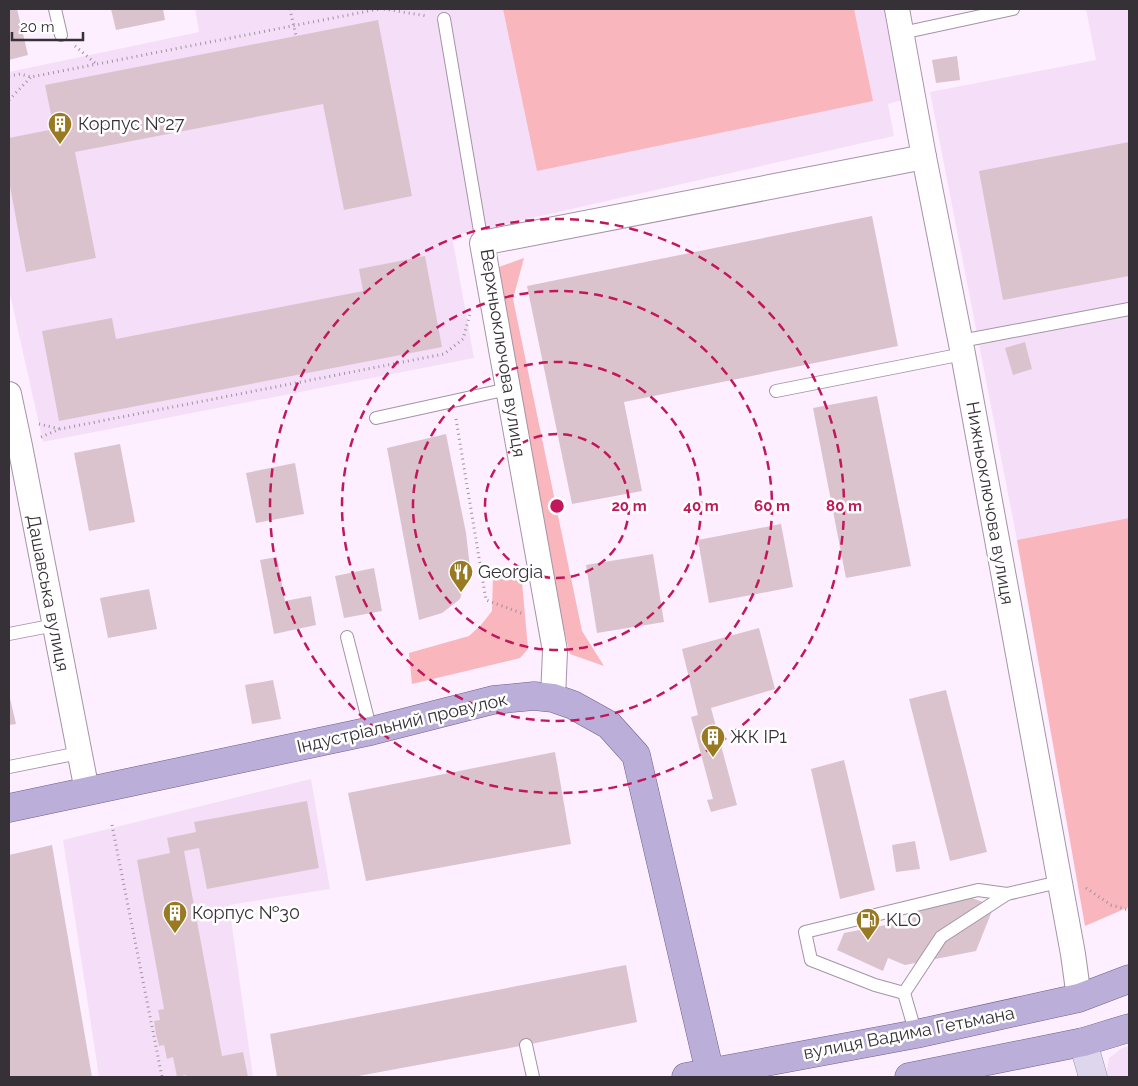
<svg xmlns="http://www.w3.org/2000/svg" width="1138" height="1086" font-family="Raleway,sans-serif">
  <rect width="100%" height="100%" fill="#fdefff"/>
  <g fill="#f5dff8">
    <polygon points="195,9 896,9 913,97 888,104 894,136 452,236 474,358 43,442 9,290 9,72 199,32"/>
    <polygon points="1086,9 1129,9 1129,518 1017,540 930,92 1096,60"/>
    <polygon points="311,779 330,889 229,905 253,1077 99,1077 63,840"/>
    <polygon points="1129,1046 1129,1077 1106,1077 1109,1058 1122,1048"/>
  </g>
  <g fill="#f9b6bd">
    <polygon points="503,9 854,9 873,101 537,171"/>
    <polygon points="524,258 513,299 582,631 604,666 570,654 553,587 496,268"/>
    <polygon points="1129,518 1129,907 1085,926 1017,540"/>
    <polygon points="521,571 528,649 520,658 412,684 409,653 469,636 481,625 492,611 493,576"/>
  </g>
  <g fill="#dbc3ce">
    <polygon points="9,9 17,9 28,55 9,60"/>
    <polygon points="111,9 163,9 165,20 116,30"/>
    <polygon points="378,20 412,196 344,210 323,104 75,152 96,258 26,272 9,181 9,138 54,129 45,85"/>
    <polygon points="957,56 960,80 936,83 932,60"/>
    <polygon points="1129,142 1129,276 1003,300 979,171"/>
    <polygon points="872,216 898,346 624,402 642,491 572,504 527,286"/>
    <polygon points="425,256 442,347 59,421 42,331 112,318 116,339 363,291 359,269"/>
    <polygon points="1025,342 1032,369 1013,375 1005,348"/>
    <polygon points="877,396 911,566 846,578 813,408"/>
    <polygon points="446,434 466,533 470,568 460,599 442,613 419,620 387,448"/>
    <polygon points="120,444 135,522 89,531 74,453"/>
    <polygon points="295,463 304,514 256,523 246,473"/>
    <polygon points="781,524 793,587 709,603 698,540"/>
    <polygon points="653,554 664,622 597,633 586,565"/>
    <polygon points="277,557 285,601 311,596 316,625 274,634 260,560"/>
    <polygon points="374,568 382,611 344,618 335,576"/>
    <polygon points="149,589 157,629 108,638 100,598"/>
    <polygon points="759,628 775,689 711,708 737,805 711,812 707,800 713,799 691,717 698,715 682,649"/>
    <polygon points="273,680 281,719 252,724 245,685"/>
    <polygon points="946,690 987,852 950,861 909,699"/>
    <polygon points="9,694 16,724 9,725"/>
    <polygon points="555,752 571,844 366,881 348,793"/>
    <polygon points="844,760 875,890 840,899 811,769"/>
    <polygon points="307,801 319,868 207,889 199,848 184,851 222,1056 243,1052 248,1077 186,1077 186,1075 177,1077 173,1057 167,1059 164,1045 159,1046 156,1034 154,1021 160,1020 158,1010 164,1009 137,860 170,853 167,838 196,832 194,822"/>
    <polygon points="915,841 920,869 896,872 892,845"/>
    <polygon points="52,845 92,1077 9,1077 9,855"/>
    <polygon points="972,898 994,906 976,951 905,965 888,958 883,971 837,950 844,933 906,921 909,911"/>
    <polygon points="626,965 637,1022 526,1045 353,1077 277,1077 270,1034"/>
  </g>
  <g fill="none" stroke-linecap="round" stroke-linejoin="round">
    <defs>
      <g id="lane">
        <polyline points="55,9 61,35"/>
        <polyline points="444,19 482,243"/>
        <polyline points="901,32 911,31 1013,9"/>
        <polyline points="961,341 1129,309"/>
        <polyline points="776,391 963,354"/>
        <polyline points="376,418 508,389"/>
        <polyline points="9,634 55,625"/>
        <polyline points="347,637 371,731"/>
        <polyline points="9,767 79,753"/>
        <polyline points="904,993 875,985 811,960 805,932 978,890 1007,894"/>
        <polyline points="916,1034 904,993 941,937 1007,894 1059,882"/>
        <polyline points="526,1045 533,1077"/>
      </g>
      <g id="street">
        <polyline points="897,9 924,157 963,354 1073,954 1079,998"/>
        <polyline points="9,394 20,446 87,791"/>
        <polyline points="553,698 555,651 482,243 924,157"/>
      </g>
      <polyline id="secondary" points="1083,1042 1093,1077"/>
      <g id="primary">
        <polyline points="9,808 371,731 493,700 534,696 553,698 573,705 609,725 636,755 710,1073"/>
        <polyline points="686,1077 916,1034 1079,998 1129,979"/>
        <polyline points="909,1077 1083,1042 1129,1028"/>
      </g>
    </defs>
    <use href="#lane" stroke="#a494a6" stroke-width="14"/>
    <use href="#street" stroke="#a494a6" stroke-width="26"/>
    <use href="#secondary" stroke="#a494a6" stroke-width="29"/>
    <use href="#primary" stroke="#6f5f90" stroke-width="29"/>
    <g stroke="#9d939e" stroke-width="3" stroke-dasharray="1 4" stroke-linecap="butt">
      <polyline points="290,9 296,36"/>
      <polyline points="384,9 427,16"/>
      <polyline points="75,46 95,63"/>
      <polyline points="9,76 20,74 31,77 379,9"/>
      <polyline points="9,100 31,77"/>
      <polyline points="456,419 486,600 524,614"/>
      <polyline points="39,424 60,429"/>
      <polyline points="41,437 60,429 444,354 463,339 470,314"/>
      <polyline points="112,825 162,1077"/>
      <polyline points="1086,888 1111,905 1129,910"/>
    </g>
    <use href="#lane" stroke="#fff" stroke-width="12"/>
    <use href="#street" stroke="#fff" stroke-width="24"/>
    <use href="#secondary" stroke="#ddd6ec" stroke-width="28"/>
    <use href="#primary" stroke="#bbaed9" stroke-width="28"/>
  </g>
  <g fill="none" stroke="#c2185b" stroke-width="2.5" stroke-dasharray="9 6">
    <circle cx="557" cy="506" r="72"/>
    <circle cx="557" cy="506" r="144"/>
    <circle cx="557" cy="506" r="215"/>
    <circle cx="557" cy="506" r="287"/>
  </g>
  <defs>
    <symbol id="building-pin" viewBox="-11 -11 22 30"><path d="M0 17L-7.5 6A9.5 9.5 0 1 1 7.5 6Z" fill="#997a23" stroke="#fff"/><path d="M-4-6H4V6H1V3H-1V6H-4ZM-2.5-4.3h1.7v1.8h-1.7ZM.8-4.3h1.7v1.8H.8ZM-2.5-1h1.7V.8h-1.7ZM.8-1h1.7V.8H.8Z" fill="#fff"/></symbol>
    <symbol id="restaurant-pin" viewBox="-11 -11 22 30"><path d="M0 17L-7.5 6A9.5 9.5 0 1 1 7.5 6Z" fill="#997a23" stroke="#fff"/><path d="M-5-6h1v4h1v-4h1v4h1v-4h1v5L-1.5 .5V6h-2V.5L-5-1ZM5-6V6H3V1.5H1.5Q1.5-4 5-6Z" fill="#fff"/></symbol>
    <symbol id="fuel-pin" viewBox="-11 -11 22 30"><path d="M0 17L-7.5 6A9.5 9.5 0 1 1 7.5 6Z" fill="#997a23" stroke="#fff"/><path d="M-5.5-6h7V0h2V4h1.3V-2.5L3-4.5l.8-.8L6-3V5H2.5V1h-1V6h-7ZM-4.2-4.7v3.2H.2V-4.7Z" fill="#fff"/></symbol>
  </defs>
  <g fill-rule="evenodd">
    <use href="#building-pin" x="46" y="110" width="28" height="38"/>
    <use href="#restaurant-pin" x="447" y="558" width="28" height="38"/>
    <use href="#building-pin" x="699" y="723" width="28" height="38"/>
    <use href="#building-pin" x="161" y="899" width="28" height="38"/>
    <use href="#fuel-pin" x="854" y="906" width="28" height="38"/>
  </g>
  <g text-anchor="middle" stroke-width="5" stroke-linejoin="round" paint-order="stroke">
    <g font-size="18" fill="#363037" stroke="#fff" text-anchor="start">
      <text x="78" y="130">Корпус №27</text>
      <text x="478" y="578">Georgia</text>
      <text x="730" y="743">ЖК IP1</text>
      <text x="192" y="919">Корпус №30</text>
      <text x="886" y="926">KLO</text>
    </g>
    <g font-size="18" fill="#363037" stroke="#fff">
      <text transform="translate(503 353) rotate(81)" y="6">Верхньоключова вулиця</text>
      <text transform="translate(990 503) rotate(80)" y="6">Нижньоключова вулиця</text>
      <text transform="translate(48 593) rotate(79)" y="6">Дашавська вулиця</text>
      <text transform="translate(402 723) rotate(-13)" y="6">Індустріальний провулок</text>
      <text transform="translate(909 1033) rotate(-11)" y="6">вулиця Вадима Гетьмана</text>
    </g>
  </g>
  <circle cx="557" cy="506" r="8" fill="#c2185b" stroke="#fff" stroke-width="2.5"/>
  <g font-size="15" text-anchor="middle" font-weight="bold" fill="#c2185b" stroke="#fff" stroke-width="5" stroke-linejoin="round" paint-order="stroke">
    <text x="629" y="511">20 m</text>
    <text x="701" y="511">40 m</text>
    <text x="772" y="511">60 m</text>
    <text x="844" y="511">80 m</text>
  </g>
  <rect width="1138" height="1086" fill="none" stroke="#363037" stroke-width="20"/>
  <path d="M12 32v8h71v-8" fill="none" stroke="#363037" stroke-width="2.5"/>
  <text x="20" y="32" font-size="15" fill="#363037" stroke="#ffffff" stroke-width="4" paint-order="stroke">20 m</text>
</svg>
